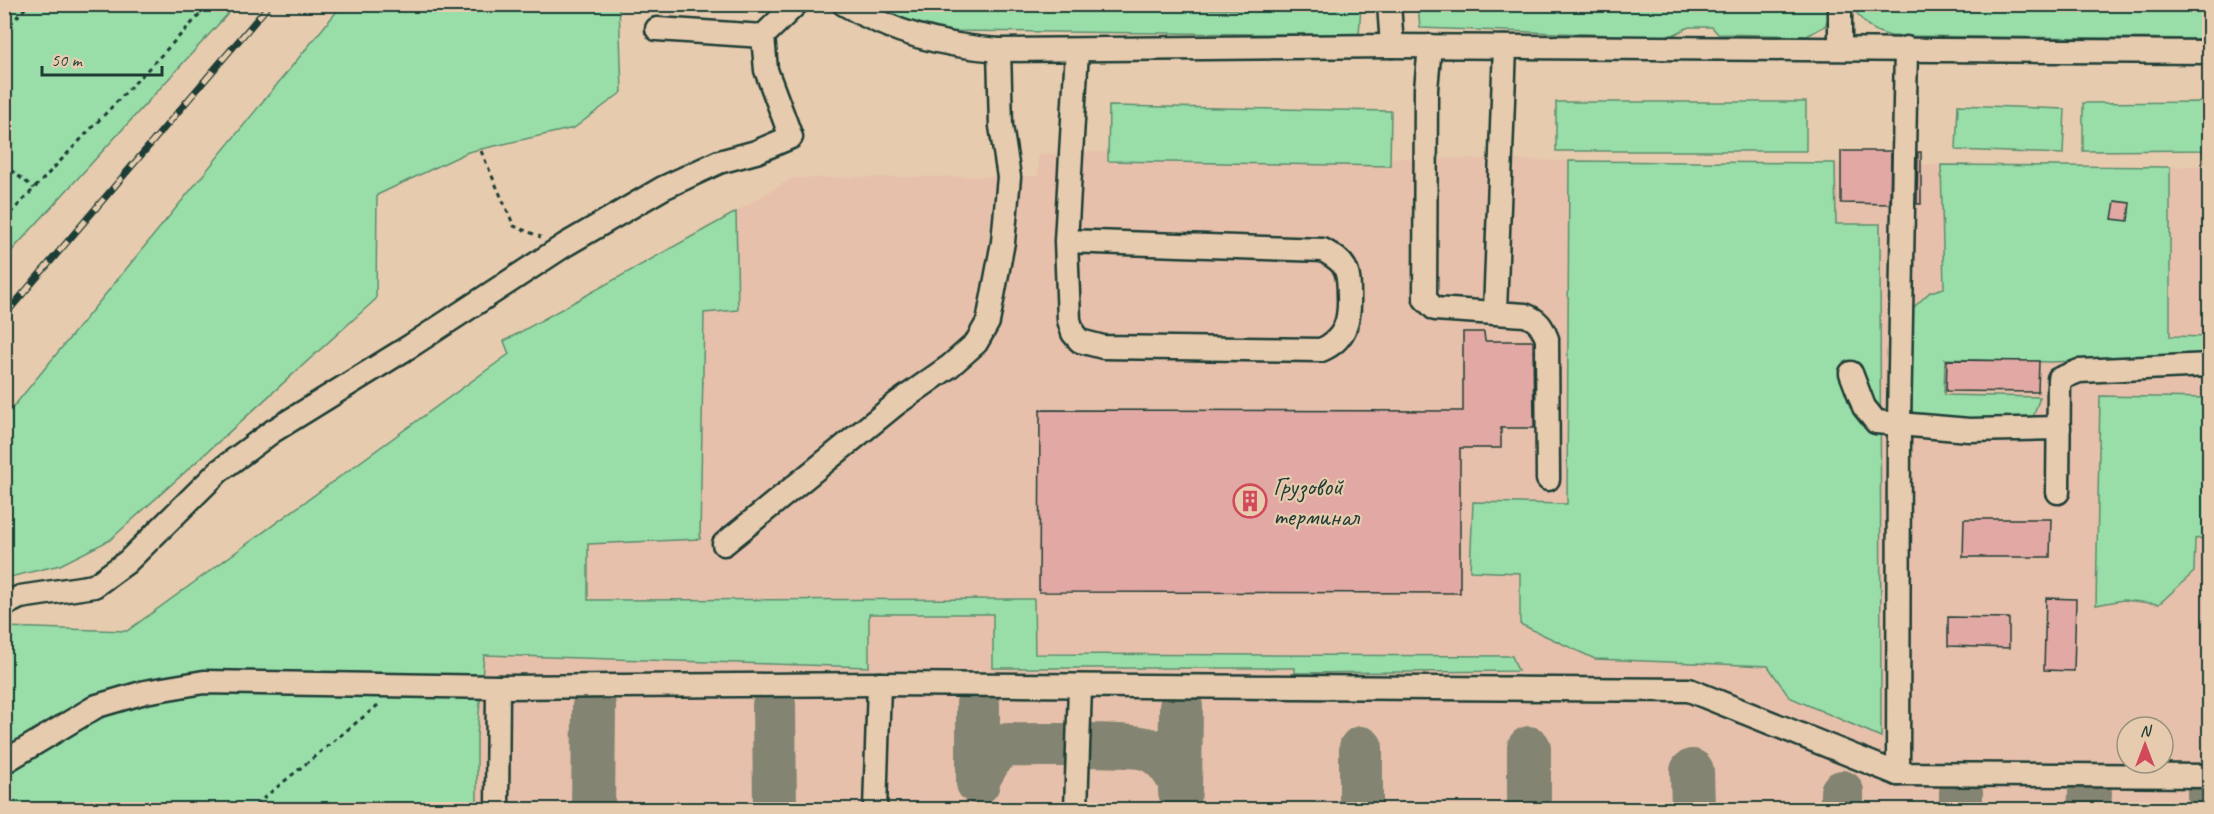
<svg xmlns="http://www.w3.org/2000/svg" width="2214" height="814" font-family="Caveat,sans-serif">
  <rect width="100%" height="100%" fill="#e7cbae"/>
  <filter id="ink" filterUnits="userSpaceOnUse"><feTurbulence type="fractalNoise" baseFrequency=".0167" numOctaves="2"/><feDisplacementMap in="SourceGraphic" scale="12" xChannelSelector="R" yChannelSelector="G"/><feConvolveMatrix kernelMatrix="1 2 1 2 8 2 1 2 1" color-interpolation-filters="sRGB"/></filter>
  <g filter="url(#ink)">
    <path fill="#e6c0ab" fill-rule="evenodd" d="M1083,152L1569,161L2170,167L2209,165V809L5,810V627L127,631L588,544L700,538L704,313L738,309L736,212L792,178L1038,176V154ZM2127,727H2163V763H2127Z"/>
    <g fill="#99dda9" stroke="#5c8d6e" stroke-width="1.5">
      <polygon points="5,4 236,5 5,258 4,5"/>
      <polygon points="1047,4 1054,8 1303,10 1315,5 1361,5 1359,35 951,31 887,15 866,5"/>
      <polygon points="1834,4 1825,26 1807,36 1718,34 1712,27 1689,27 1669,37 1420,28 1418,5"/>
      <polygon points="342,5 619,5 622,92 574,128 468,152 377,195 376,299 110,540 60,565 10,577 4,569 5,417"/>
      <path d="M1852,5H2209V39L1891,36C1872,32 1861,22 1852,5Z"/>
      <rect x="1556" y="102" width="250" height="49"/>
      <polygon points="2209,102 2209,150 2083,151 2083,103"/>
      <polygon points="1958,105 2065,109 2063,154 1956,150"/>
      <polygon points="1109,106 1391,111 1390,166 1108,161"/>
      <polygon points="1569,161 1835,163 1836,224 1880,224 1881,737 1789,697 1768,666 1595,659 1520,624 1520,573 1470,571 1473,502 1567,504"/>
      <polygon points="1941,165 2170,167 2170,336 2209,337 2209,355 2051,362 1945,359 1944,395 2040,397 2032,420 1950,421 1912,415 1910,339 1913,308 1930,292 1944,288"/>
      <polygon points="736,212 738,310 704,313 700,539 588,544 588,600 1034,599 1035,654 1512,656 1518,671 1295,673 1295,668 993,668 993,614 869,614 869,667 484,655 477,736 477,809 5,810 5,627 127,631 509,354 504,341"/>
      <polygon points="2100,396 2209,398 2209,537 2195,539 2194,572 2159,604 2123,600 2096,605"/>
    </g>
    <g fill="none" stroke-linecap="round" stroke-linejoin="round">
      <g stroke="#838471" stroke-width="44">
        <polyline points="774,705 775,810"/>
        <polyline points="1692,771 1693,810"/>
        <path d="M978,779L994,752L1008,745C1034,746 1137,742 1153,751C1166,758 1174,770 1180,783"/>
        <polyline points="978,783 978,704"/>
        <polyline points="1180,792 1181,707"/>
        <polyline points="1842,792 1842,810"/>
        <polyline points="1961,792 1961,810"/>
        <polyline points="593,810 594,706"/>
        <polyline points="1361,810 1361,748"/>
        <polyline points="1529,810 1529,748"/>
        <polyline points="2089,810 2090,793"/>
        <polyline points="2209,810 2209,793"/>
      </g>
    </g>
    <g fill="#e2a8a3" stroke="#1f3d34" stroke-width="1.5">
      <polygon points="1841,151 1891,151 1890,204 1841,203"/>
      <polygon points="1918,152 1921,152 1921,204 1917,204"/>
      <polygon points="2115,201 2130,203 2128,221 2112,219"/>
      <polygon points="1463,332 1484,332 1485,341 1533,341 1534,428 1501,428 1501,448 1460,448 1460,593 1039,592 1040,410 1463,411"/>
      <polygon points="1947,360 2039,361 2038,392 1946,391"/>
      <polygon points="1964,519 2051,519 2050,557 1963,557"/>
      <polygon points="2046,598 2076,599 2074,671 2044,670"/>
      <polygon points="1948,617 2009,618 2009,648 1948,646"/>
    </g>
    <g fill="none" stroke-linecap="round" stroke-linejoin="round">
      <defs>
        <g id="minor">
          <path d="M844,4C893,33 943,46 999,50L1392,46L2210,52"/>
          <polyline points="1389,4 1392,46"/>
          <polyline points="1840,4 1840,48"/>
          <polyline points="657,29 763,36"/>
          <path d="M1430,46L1426,89L1425,299L1435,309L1525,315C1538,320 1542,326 1547,339L1548,479"/>
          <path d="M1066,241L1323,250C1331,255 1340,259 1345,268C1349,276 1349,286 1349,296C1350,321 1345,340 1321,350L1103,347L1080,341L1073,333L1069,320L1066,241L1077,51"/>
          <polyline points="1495,312 1505,47"/>
          <polyline points="1851,373 1864,407 1876,422 1969,430 2059,428"/>
          <polyline points="2058,492 2059,379 2079,371 2210,365"/>
          <polyline points="724,544 896,404 950,366 976,343 988,322 1003,242 1009,177 1001,126 999,50"/>
          <polyline points="4,605 20,597 94,586 127,562 219,471 273,431 412,345 565,245 663,188 719,162 756,152 791,137 766,70 763,36 796,4"/>
          <polyline points="4,762 97,706 145,692 204,682 498,687 879,684 1689,690 1898,774 2210,776"/>
          <polyline points="1898,774 1899,422 1906,48"/>
          <polyline points="497,810 498,687"/>
          <polyline points="875,810 879,684"/>
          <polyline points="1076,810 1080,686"/>
        </g>
      </defs>
      <use href="#minor" stroke="#1f3d34" stroke-width="27"/>
      <g stroke="#1f3d34" stroke-width="3" stroke-dasharray="4.5 4.5" stroke-linecap="butt">
        <polyline points="4,31 29,4"/>
        <polyline points="481,151 514,226 541,237"/>
        <polyline points="4,165 34,188"/>
        <polyline points="4,220 210,4"/>
        <polyline points="249,810 378,705"/>
      </g>
      <use href="#minor" stroke="#e7cbae" stroke-width="22"/>
      <defs>
        <polyline id="rail" points="4,316 270,4"/>
      </defs>
      <use href="#rail" stroke="#1f3d34" stroke-width="7"/>
      <use href="#rail" stroke="#e7cbae" stroke-width="4.5" stroke-dasharray="14" stroke-linecap="butt"/>
    </g>
  </g>
  <defs>
    <symbol id="building-ring" viewBox="-11 -11 22 22"><circle r="9.5" fill="#e7cbae" stroke="#d1495b" stroke-width="1.5"/><path d="M-4-6H4V6H1V3H-1V6H-4ZM-2.5-4.3h1.7v1.8h-1.7ZM.8-4.3h1.7v1.8H.8ZM-2.5-1h1.7V.8h-1.7ZM.8-1h1.7V.8H.8Z" fill="#d1495b"/></symbol>
  </defs>
  <g fill-rule="evenodd">
    <use href="#building-ring" x="1231" y="482" width="38" height="38"/>
  </g>
  <g text-anchor="middle" stroke-width="4.5" stroke-linejoin="round" paint-order="stroke">
    <g font-size="26" fill="#1f3d34" stroke="#e7cbae" text-anchor="start">
      <text x="1273" y="495">Грузовой<tspan x="1273" dy="30">терминал</tspan></text>
    </g>
  </g>
  <rect width="2214" height="814" fill="none" stroke="#e7cbae" stroke-width="24"/>
  <rect x="12" y="12" width="2190" height="790" fill="none" stroke="#1f3d34" stroke-width="2" filter="url(#ink)"/>
  <g transform="translate(2145 745)"><circle r="28" fill="#e7cbae" stroke="#97927d" stroke-width="1.5"/>
  <path d="M0-4.5L10 22L0 15L-10 22Z" fill="#d1495b"/>
  <text y="-9" font-size="16" font-weight="bold" text-anchor="middle" fill="#1f3d34">N</text>
  </g>
  <path d="M42 66v9h120v-9" fill="none" stroke="#1f3d34" stroke-width="3"/>
  <text x="51" y="66" font-size="18" fill="#1f3d34" stroke="#e7cbae" stroke-width="4.5" paint-order="stroke">50 m</text>
</svg>
